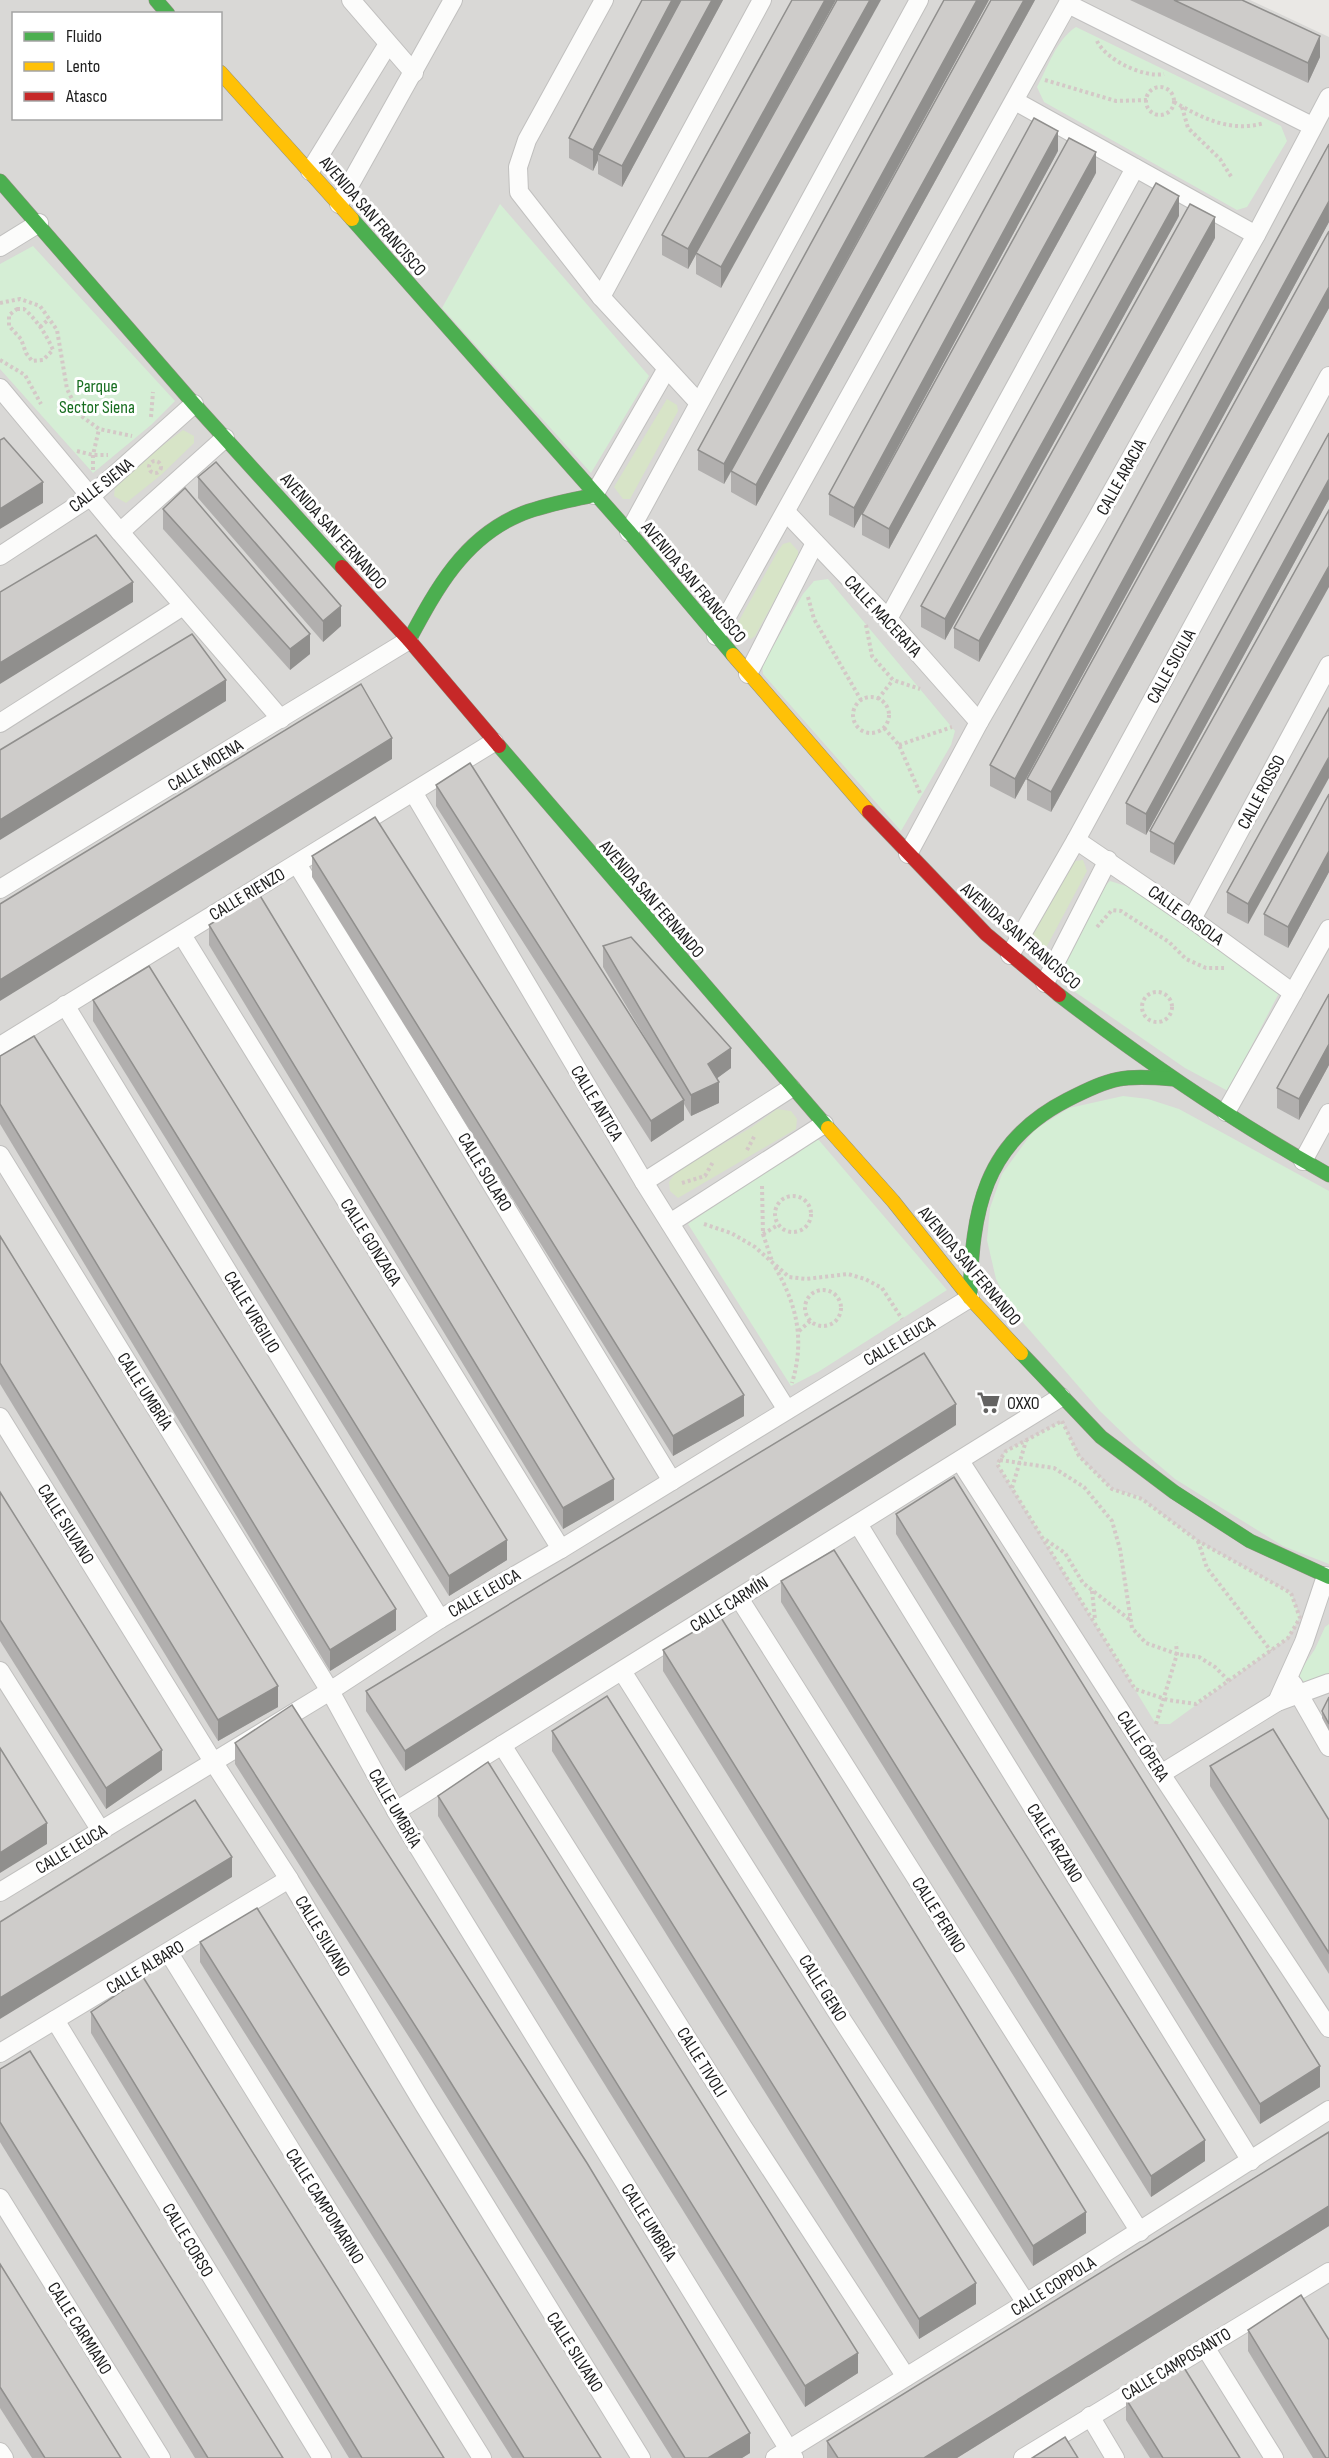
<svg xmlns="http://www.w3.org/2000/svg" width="1329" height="2458" font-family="'Sofia Sans Condensed',sans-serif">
  <rect width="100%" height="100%" fill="#eae8e5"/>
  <path fill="#d9d8d6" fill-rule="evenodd" d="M0,0H1250L1329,37V2458H0ZM14,14H220V118H14Z"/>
  <g fill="#d7e4c7">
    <polygon points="667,399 677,405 678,411 630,499 623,499 614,487"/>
    <polygon points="183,430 194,436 194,443 161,475 126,503 114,496 115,487 146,458"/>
    <polygon points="790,542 798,551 798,557 755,636 751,639 740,633 736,626 778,551 783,544"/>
    <polygon points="1083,860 1087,871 1047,946 1036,954 1030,950 1028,938 1067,870 1075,861"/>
    <polygon points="777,1109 791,1111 797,1119 796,1129 678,1198 670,1191 669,1182 677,1171 752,1127"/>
  </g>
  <g fill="#d5eed5">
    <path d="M1076,27L1281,126L1287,141L1247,207L1237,210L1044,102L1037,87C1048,67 1056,40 1076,27Z"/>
    <polygon points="500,204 649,376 591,473 442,308"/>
    <polygon points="33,246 175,401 151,425 93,473 0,369 0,264"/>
    <polygon points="828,579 955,731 951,745 901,831 763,674 762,666 803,594 814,581"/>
    <polygon points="1110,881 1129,887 1279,993 1228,1091 1185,1068 1065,985 1059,974 1102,889"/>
    <polygon points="1123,1096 1148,1099 1179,1109 1329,1191 1329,1564 1283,1546 1175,1479 1134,1444 1100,1411 1012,1310 996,1279 987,1240 990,1208 1002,1174 1034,1130 1069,1108"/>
    <polygon points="817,1138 947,1290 818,1372 791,1386 688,1224 762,1172 794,1156"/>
    <polygon points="1062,1421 1079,1456 1112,1489 1138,1496 1198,1541 1291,1593 1300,1617 1288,1638 1170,1724 1156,1724 997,1464 1006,1451"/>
    <polygon points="1329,1624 1329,1675 1307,1686 1298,1674 1315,1649 1325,1627"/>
  </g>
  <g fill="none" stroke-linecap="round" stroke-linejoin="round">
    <defs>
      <g id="street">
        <polyline points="351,0 414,73"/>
        <polyline points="604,0 527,140 518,167 519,192 601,297 698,402"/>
        <polyline points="1068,4 1312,126"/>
        <polyline points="1015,101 1256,235"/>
        <polyline points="310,171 388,44"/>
        <polyline points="339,204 453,0"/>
        <polyline points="0,247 39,223"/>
        <polyline points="601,297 762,0"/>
        <polyline points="0,388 120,532 281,719"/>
        <polyline points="594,495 666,370"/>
        <polyline points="786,512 888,619 979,722"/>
        <polyline points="120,532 225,438"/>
        <polyline points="629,532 919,0"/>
        <polyline points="0,556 90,497 194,404"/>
        <polyline points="888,619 1135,168"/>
        <polyline points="716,636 1070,0"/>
        <polyline points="748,674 815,543"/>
        <polyline points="0,723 183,606"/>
        <polyline points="413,792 644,1182 787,1410"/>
        <polyline points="1076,840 1192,919 1293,993"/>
        <polyline points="908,854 979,722 1096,520 1256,235 1329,97"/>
        <polyline points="297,864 672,1481"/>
        <polyline points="0,889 409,640"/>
        <polyline points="1192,919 1329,665"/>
        <polyline points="182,935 561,1549"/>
        <polyline points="1010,955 1076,840 1329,376"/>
        <polyline points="1045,983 1108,860"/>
        <polyline points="65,1005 440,1619"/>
        <polyline points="0,1046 494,742"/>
        <polyline points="1226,1112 1329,929"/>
        <polyline points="0,1155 330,1691 396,1811 794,2458"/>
        <polyline points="1303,1161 1329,1113"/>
        <polyline points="644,1182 791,1088"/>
        <polyline points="670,1223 824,1124"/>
        <polyline points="0,1417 214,1763 289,1879 424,2105 641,2458"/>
        <polyline points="960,1461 1161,1774 1329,2028"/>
        <polyline points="858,1524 1251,2161"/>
        <polyline points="739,1598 1140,2232"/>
        <polyline points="0,1671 101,1831"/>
        <polyline points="622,1671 835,2009 1026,2303"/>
        <polyline points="1293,1684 1329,1747"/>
        <polyline points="1277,1702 1304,1642 1326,1576"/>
        <polyline points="502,1745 743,2127 906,2377"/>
        <polyline points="1161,1774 1277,1702 1329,1683"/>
        <polyline points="396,1811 1061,1397"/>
        <polyline points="0,1892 330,1691 440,1619 561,1549 970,1298"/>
        <polyline points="169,1953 482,2458"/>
        <polyline points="55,2020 322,2458"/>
        <polyline points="0,2053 289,1879"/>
        <polyline points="0,2198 161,2458"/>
        <polyline points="1205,2347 1274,2458"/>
        <polyline points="1090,2416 1115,2458"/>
        <polyline points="0,2452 4,2458"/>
        <polyline points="775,2458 1026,2303 1329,2110"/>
        <polyline points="1023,2458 1329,2272"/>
      </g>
      <g id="fast">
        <polyline points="156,0 168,14"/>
        <polyline points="0,181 194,404 342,567"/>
        <polyline points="352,219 630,533 733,655"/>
        <path d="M409,640C436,590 463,539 519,515C542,505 569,501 594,495"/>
        <polyline points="499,746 828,1128"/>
        <path d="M1059,995C1145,1061 1234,1122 1329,1175"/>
        <path d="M970,1298C972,1211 983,1143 1067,1100C1112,1077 1122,1075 1172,1079"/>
        <polyline points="1021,1353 1101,1437 1174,1492 1250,1541 1329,1577"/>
      </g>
      <g id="slow">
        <polyline points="220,72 352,219"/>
        <polyline points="733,655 869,812"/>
        <polyline points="828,1128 893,1201 970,1298 1021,1353"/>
      </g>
      <g id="jam">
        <polyline points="342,567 409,640 499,746"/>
        <polyline points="869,812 986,934 1059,995"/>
      </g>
    </defs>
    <use href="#street" stroke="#c1c0bf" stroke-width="20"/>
    <use href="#fast" stroke="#909180" stroke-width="15"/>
    <use href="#slow" stroke="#909180" stroke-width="15"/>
    <use href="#jam" stroke="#909180" stroke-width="15"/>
    <g stroke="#d4c8c7" stroke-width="4" stroke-dasharray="3 3" stroke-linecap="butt">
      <path d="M1097,41C1106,60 1144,78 1164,74"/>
      <polyline points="1045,80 1116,101 1147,100"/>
      <circle cx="1160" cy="101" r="14"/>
      <path d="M1174,102C1202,118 1231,133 1264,123"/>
      <polyline points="1182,107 1188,128 1220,159 1232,178"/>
      <polyline points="0,303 20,299 40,306 57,330 67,389 80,415 99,429 132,436"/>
      <path d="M17,309H24C37,320 46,334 53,350L43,360L32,361L26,353L21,339L9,326V315Z"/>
      <polyline points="40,327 49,319"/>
      <polyline points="0,360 25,375 41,404"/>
      <polyline points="151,417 153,392"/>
      <polyline points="77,451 93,455 108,455"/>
      <circle cx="155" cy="467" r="6"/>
      <polyline points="93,470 93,455 99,429"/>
      <polyline points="808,597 814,619 861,700"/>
      <polyline points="866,625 872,656 893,680 920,689"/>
      <circle cx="871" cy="715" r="18"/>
      <polyline points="878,699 893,680"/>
      <polyline points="884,728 899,745 920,793"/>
      <polyline points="899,745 952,727"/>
      <polyline points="1097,927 1112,910 1121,911 1169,942 1186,959 1206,968 1224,968"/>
      <circle cx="1157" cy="1007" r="15"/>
      <polyline points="747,1150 755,1135"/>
      <polyline points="682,1183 705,1176 713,1162"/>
      <polyline points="762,1186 763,1234 772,1261"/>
      <circle cx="793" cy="1214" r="18"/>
      <polyline points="704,1224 731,1233 755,1247 789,1277 806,1279 848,1274 865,1279 882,1288 902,1319"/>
      <polyline points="763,1234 778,1225"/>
      <path d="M775,1267C797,1305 805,1340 792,1383"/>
      <circle cx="823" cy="1308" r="18"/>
      <polyline points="799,1331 810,1321"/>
      <polygon points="1062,1421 1079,1456 1112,1489 1142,1499 1198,1541 1291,1593 1300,1618 1288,1638 1196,1704 1168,1700 1135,1689 997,1464 1006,1451"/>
      <polyline points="1000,1460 1054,1468 1084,1487 1112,1521 1120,1549 1132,1628 1146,1643 1177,1654 1199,1657 1215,1667 1229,1681"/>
      <polyline points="1012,1488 1026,1441"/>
      <polyline points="1046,1540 1065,1553 1083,1583 1130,1620"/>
      <polyline points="1198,1541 1207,1568 1271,1651"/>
      <polyline points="1092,1591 1095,1619"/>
      <polyline points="1156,1724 1177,1654 1176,1643"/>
    </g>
    <use href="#street" stroke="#fcfcfb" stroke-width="18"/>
    <use href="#fast" stroke="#4caf50" stroke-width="14"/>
    <use href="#slow" stroke="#ffc107" stroke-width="14"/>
    <use href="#jam" stroke="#c62828" stroke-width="14"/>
  </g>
  <g fill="#b1afae">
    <polygon points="642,0 723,0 622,187 598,174 598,160 593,171 569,158 569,138"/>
    <polygon points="837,0 721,288 696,274 696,254 688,269 662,255 662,235 709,231"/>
    <polygon points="989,0 774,394 991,0 1035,0 756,506 731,492 731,472 724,484 698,470 698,450"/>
    <polygon points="1130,0 1242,0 1320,57 1308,83"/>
    <polygon points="1329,144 1329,222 1015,799 990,786 990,765"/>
    <polygon points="1058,151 854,528 829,515 829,494"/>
    <polygon points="1096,173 889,549 862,535 862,514"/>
    <polygon points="1179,216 945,640 921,627 921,606"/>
    <polygon points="1329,231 1329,308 1051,812 1027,800 1027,779"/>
    <polygon points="1215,238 979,662 954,648 954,628"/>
    <polygon points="1329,433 1329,499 1146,835 1126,824 1126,803"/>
    <polygon points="198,477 341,626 323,642 198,498"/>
    <polygon points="163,509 310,654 290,670 163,529"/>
    <polygon points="1329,510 1174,865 1150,852 1150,831"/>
    <polygon points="1329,708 1248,924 1227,913 1227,892"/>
    <polygon points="436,785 649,1044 603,967 603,946 731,1068 717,1078 719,1103 691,1116 684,1104 684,1120 651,1142 436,806"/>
    <polygon points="1329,794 1329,872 1288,948 1264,935 1264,914"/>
    <polygon points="312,856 744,1416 673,1456 312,877"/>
    <polygon points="209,925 614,1500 563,1529 209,945"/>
    <polygon points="1329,994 1329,1065 1299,1120 1277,1108 1277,1088"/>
    <polygon points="93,1000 507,1560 449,1596 93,1021"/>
    <polygon points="0,1056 396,1630 330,1671 0,1124"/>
    <polygon points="0,1236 278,1707 218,1741 0,1384"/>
    <polygon points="956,1425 405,1771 366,1711 366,1691"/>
    <polygon points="0,1492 162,1770 106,1809 0,1641"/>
    <polygon points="896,1514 1320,2087 1260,2124 896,1534"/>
    <polygon points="781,1581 1205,2161 1151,2197 781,1602"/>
    <polygon points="663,1650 1086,2233 1033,2266 663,1671"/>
    <polygon points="1329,1697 1329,1731 1322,1718 1322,1711"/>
    <polygon points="552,1731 976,2304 919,2339 552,1751"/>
    <polygon points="235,1743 750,2453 742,2458 672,2458 423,2059 235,1764"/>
    <polygon points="1210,1766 1329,1820 1329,1974 1210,1786"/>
    <polygon points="438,1796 858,2373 805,2407 438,1816"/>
    <polygon points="200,1942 601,2458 512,2458 200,1962"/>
    <polygon points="91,2012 444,2458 349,2458 91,2033"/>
    <polygon points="0,2069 283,2458 195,2458 0,2142"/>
    <polygon points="1329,2132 1329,2226 957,2458 827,2458 827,2441"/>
    <polygon points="0,2264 121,2458 32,2458 0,2408"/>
    <polygon points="1248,2330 1329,2458 1313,2458 1248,2351"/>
    <polygon points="1126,2399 1240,2458 1150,2458 1126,2420"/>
  </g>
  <g fill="#908f8d">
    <polygon points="672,0 683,0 598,154 598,160 593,171 593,150"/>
    <polygon points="712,0 723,0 622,187 622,166"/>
    <polygon points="825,0 836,0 688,269 688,249"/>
    <polygon points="870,0 881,0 721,288 721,267"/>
    <polygon points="977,0 989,0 724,484 724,464"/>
    <polygon points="1024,0 1035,0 756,506 756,485"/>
    <polygon points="1320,36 1320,57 1308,83 1308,63"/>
    <polygon points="1058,131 1058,151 854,528 854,508"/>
    <polygon points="1096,152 1096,173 889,549 889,529"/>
    <polygon points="1179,196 1179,216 945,640 945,619"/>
    <polygon points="1329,201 1329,222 1015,799 1015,779"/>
    <polygon points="1215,217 1215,238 979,662 979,641"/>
    <polygon points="1329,287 1329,308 1051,812 1051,792"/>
    <polygon points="1329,479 1329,499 1146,835 1146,814"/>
    <polygon points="43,482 43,503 0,529 0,509"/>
    <polygon points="1329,566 1329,587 1174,865 1174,844"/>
    <polygon points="133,582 133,602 0,684 0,663"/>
    <polygon points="341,606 341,626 323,642 323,621"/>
    <polygon points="310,634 310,654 290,670 290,649"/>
    <polygon points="226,680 226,701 0,840 0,820"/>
    <polygon points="392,738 392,759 0,1001 0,980"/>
    <polygon points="1329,757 1329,778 1248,924 1248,904"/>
    <polygon points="1329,851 1329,872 1288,948 1288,927"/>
    <polygon points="1329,1044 1329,1065 1299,1120 1299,1099"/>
    <polygon points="731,1048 731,1068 708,1085 708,1064"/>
    <polygon points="719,1082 719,1103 691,1116 691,1095"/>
    <polygon points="684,1100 684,1120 651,1142 651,1121"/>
    <polygon points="744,1395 744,1416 673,1456 673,1436"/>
    <polygon points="956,1404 956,1425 405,1771 405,1751"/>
    <polygon points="614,1479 614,1500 563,1529 563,1508"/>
    <polygon points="507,1540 507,1560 449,1596 449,1576"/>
    <polygon points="396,1609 396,1630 330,1671 330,1650"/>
    <polygon points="278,1686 278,1707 218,1741 218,1720"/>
    <polygon points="162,1750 162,1770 106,1809 106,1788"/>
    <polygon points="47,1823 47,1844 0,1873 0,1853"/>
    <polygon points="232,1857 232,1877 0,2019 0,1998"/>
    <polygon points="1320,2066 1320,2087 1260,2124 1260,2104"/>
    <polygon points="1205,2140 1205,2161 1151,2197 1151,2176"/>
    <polygon points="1329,2206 1329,2226 957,2458 924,2458"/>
    <polygon points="1086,2212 1086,2233 1033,2266 1033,2246"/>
    <polygon points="976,2283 976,2304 919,2339 919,2319"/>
    <polygon points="858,2353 858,2373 805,2407 805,2386"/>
    <polygon points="750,2433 750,2453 742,2458 708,2458"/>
  </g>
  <g fill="#ceccca" stroke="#908f8d" stroke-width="1.5">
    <polygon points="642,0 672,0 593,150 569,138"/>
    <polygon points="681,0 712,0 622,166 598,154"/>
    <polygon points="792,0 825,0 688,249 662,235"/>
    <polygon points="837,0 870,0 721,267 696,253"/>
    <polygon points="944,0 977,0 724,464 698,450"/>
    <polygon points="991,0 1024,0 756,485 731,471"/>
    <polygon points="1174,0 1242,0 1320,36 1308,63"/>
    <polygon points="1034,118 1058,131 854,508 829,494"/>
    <polygon points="1069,138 1096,152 889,529 862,514"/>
    <polygon points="1329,144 1329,201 1015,779 990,765"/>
    <polygon points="1156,183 1179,196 945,619 921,606"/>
    <polygon points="1190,204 1215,217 979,641 954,628"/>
    <polygon points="1329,231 1329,287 1051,792 1027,779"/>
    <polygon points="1329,433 1329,479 1146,814 1126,803"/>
    <polygon points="4,438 43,482 0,509 0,440"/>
    <polygon points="216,462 341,606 323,621 198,477"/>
    <polygon points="185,488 310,634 290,649 163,509"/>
    <polygon points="1329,510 1329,566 1174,844 1150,831"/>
    <polygon points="96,535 133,582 0,663 0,592"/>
    <polygon points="192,634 226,680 0,820 0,750"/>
    <polygon points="361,684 392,738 0,980 0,904"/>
    <polygon points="1329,708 1329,757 1248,904 1227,892"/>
    <polygon points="470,763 684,1100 651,1121 436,785"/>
    <polygon points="1329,794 1329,851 1288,927 1264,914"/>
    <polygon points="375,817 744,1395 673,1436 312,856"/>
    <polygon points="259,894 614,1479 563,1508 209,925"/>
    <polygon points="631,937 731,1048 708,1064 719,1082 691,1095 603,946"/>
    <polygon points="149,966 507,1540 449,1576 93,1000"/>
    <polygon points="1329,994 1329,1044 1299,1099 1277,1088"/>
    <polygon points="34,1036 396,1609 330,1650 0,1104 0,1056"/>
    <polygon points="0,1236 278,1686 218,1720 0,1363"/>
    <polygon points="924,1353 956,1404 405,1751 366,1691"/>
    <polygon points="954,1477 1320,2066 1260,2104 896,1514"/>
    <polygon points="0,1492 162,1750 106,1788 0,1620"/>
    <polygon points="834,1550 1205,2140 1151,2176 781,1581"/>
    <polygon points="720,1616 1086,2212 1033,2246 663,1650"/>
    <polygon points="607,1696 976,2283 919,2319 552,1731"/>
    <polygon points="1329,1697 1329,1724 1322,1711"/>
    <polygon points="292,1705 587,2163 750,2433 708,2458 685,2458 423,2038 235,1743"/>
    <polygon points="1273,1729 1329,1820 1329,1953 1210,1766"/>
    <polygon points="0,1748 47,1823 0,1853"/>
    <polygon points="488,1762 858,2353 805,2386 438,1796"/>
    <polygon points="195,1800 232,1857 0,1998 0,1922"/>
    <polygon points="257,1908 601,2458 524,2458 200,1942"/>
    <polygon points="143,1977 444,2458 362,2458 91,2012"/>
    <polygon points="30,2051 283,2458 208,2458 0,2122 0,2069"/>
    <polygon points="1329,2132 1329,2206 924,2458 838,2458 827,2441"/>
    <polygon points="0,2264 121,2458 45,2458 0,2387"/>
    <polygon points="1301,2295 1329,2340 1329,2458 1326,2458 1248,2330"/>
    <polygon points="1183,2366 1240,2458 1163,2458 1126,2399"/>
    <polygon points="1065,2437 1078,2458 1032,2458"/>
  </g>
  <defs>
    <symbol id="supermarket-bare" viewBox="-9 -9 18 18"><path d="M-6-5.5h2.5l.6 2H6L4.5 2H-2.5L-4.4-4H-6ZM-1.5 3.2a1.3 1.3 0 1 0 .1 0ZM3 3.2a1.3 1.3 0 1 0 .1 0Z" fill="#646362" stroke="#fff" stroke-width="2.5" paint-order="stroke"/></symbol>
  </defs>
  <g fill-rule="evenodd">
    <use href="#supermarket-bare" x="972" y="1386" width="33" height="33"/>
  </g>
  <g text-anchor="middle" stroke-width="6" stroke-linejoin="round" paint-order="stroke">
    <g font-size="18" fill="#1c1c1c" stroke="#fff">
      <text transform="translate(373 216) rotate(49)" y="6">AVENIDA SAN FRANCISCO</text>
      <text transform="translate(1121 477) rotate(-61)" y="6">CALLE ARACIA</text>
      <text transform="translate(101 485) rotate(-38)" y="6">CALLE SIENA</text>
      <text transform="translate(334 531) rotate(48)" y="6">AVENIDA SAN FERNANDO</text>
      <text transform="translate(694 582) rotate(50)" y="6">AVENIDA SAN FRANCISCO</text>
      <text transform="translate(883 616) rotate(47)" y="6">CALLE MACERATA</text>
      <text transform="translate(1171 666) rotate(-61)" y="6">CALLE SICILIA</text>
      <text transform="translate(205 765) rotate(-31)" y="6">CALLE MOENA</text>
      <text transform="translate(1261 792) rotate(-62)" y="6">CALLE ROSSO</text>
      <text transform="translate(247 894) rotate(-31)" y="6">CALLE RIENZO</text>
      <text transform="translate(652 899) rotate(49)" y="6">AVENIDA SAN FERNANDO</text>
      <text transform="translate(1186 915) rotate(36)" y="6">CALLE ORSOLA</text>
      <text transform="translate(1021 936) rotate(41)" y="6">AVENIDA SAN FRANCISCO</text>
      <text transform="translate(597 1103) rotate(59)" y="6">CALLE ANTICA</text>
      <text transform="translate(485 1172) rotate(59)" y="6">CALLE SOLARO</text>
      <text transform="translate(371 1242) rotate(58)" y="6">CALLE GONZAGA</text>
      <text transform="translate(970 1266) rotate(50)" y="6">AVENIDA SAN FERNANDO</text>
      <text transform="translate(252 1312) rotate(59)" y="6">CALLE VIRGILIO</text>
      <text transform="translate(899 1341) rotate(-31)" y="6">CALLE LEUCA</text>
      <text transform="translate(145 1391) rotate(58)" y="6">CALLE UMBRÍA</text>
      <text transform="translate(66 1524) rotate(58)" y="6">CALLE SILVANO</text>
      <text transform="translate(484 1593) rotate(-30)" y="6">CALLE LEUCA</text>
      <text transform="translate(729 1604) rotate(-32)" y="6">CALLE CARMÍN</text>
      <text transform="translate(1143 1746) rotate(57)" y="6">CALLE ÓPERA</text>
      <text transform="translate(395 1808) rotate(60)" y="6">CALLE UMBRÍA</text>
      <text transform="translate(1055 1843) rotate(58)" y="6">CALLE ARZANO</text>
      <text transform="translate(71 1849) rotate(-31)" y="6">CALLE LEUCA</text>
      <text transform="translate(939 1915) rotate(58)" y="6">CALLE PERINO</text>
      <text transform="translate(323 1936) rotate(59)" y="6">CALLE SILVANO</text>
      <text transform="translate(145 1967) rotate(-31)" y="6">CALLE ALBARO</text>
      <text transform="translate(823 1988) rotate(58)" y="6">CALLE GENO</text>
      <text transform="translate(702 2062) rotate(58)" y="6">CALLE TIVOLI</text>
      <text transform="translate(325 2206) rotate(58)" y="6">CALLE CAMPOMARINO</text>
      <text transform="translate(649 2222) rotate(58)" y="6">CALLE UMBRÍA</text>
      <text transform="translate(188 2240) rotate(59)" y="6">CALLE CORSO</text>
      <text transform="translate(1053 2286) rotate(-32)" y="6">CALLE COPPOLA</text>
      <text transform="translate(80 2328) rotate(58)" y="6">CALLE CARMIANO</text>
      <text transform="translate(575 2352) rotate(58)" y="6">CALLE SILVANO</text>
      <text transform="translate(1176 2364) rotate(-31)" y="6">CALLE CAMPOSANTO</text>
    </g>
    <g font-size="18" fill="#176d1f" stroke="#fff">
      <text x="97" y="392">Parque<tspan x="97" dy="21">Sector Siena</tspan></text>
    </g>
    <g font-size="18" fill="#1c1c1c" stroke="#fff" text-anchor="start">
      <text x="1007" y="1409">OXXO</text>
    </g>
  </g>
  <rect x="12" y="12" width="210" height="108" fill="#ffffff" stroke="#a4a4a4" stroke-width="1.5"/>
  <rect x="24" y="32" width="30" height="9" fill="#4caf50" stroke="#a4a4a4" stroke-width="1.5"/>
  <text x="66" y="42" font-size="18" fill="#1c1c1c">Fluido</text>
  <rect x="24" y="62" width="30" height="9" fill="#ffc107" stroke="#a4a4a4" stroke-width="1.5"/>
  <text x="66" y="72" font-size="18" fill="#1c1c1c">Lento</text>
  <rect x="24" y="92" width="30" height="9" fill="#c62828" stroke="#a4a4a4" stroke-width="1.5"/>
  <text x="66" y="102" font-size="18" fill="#1c1c1c">Atasco</text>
</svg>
